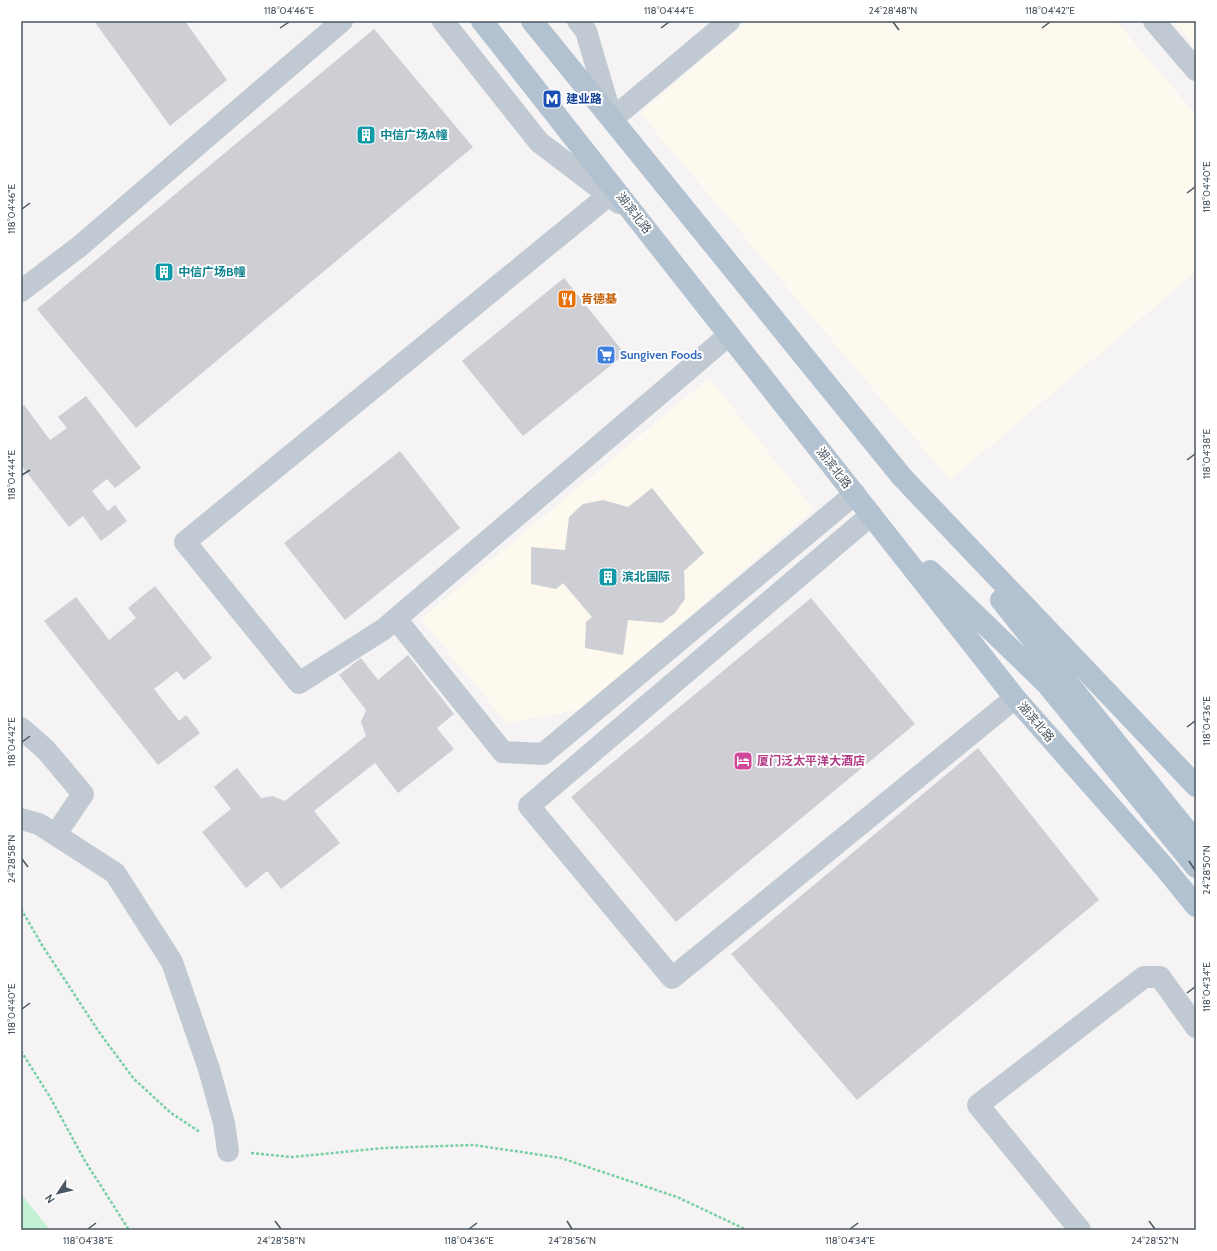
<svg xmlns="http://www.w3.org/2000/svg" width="1217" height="1251" font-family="Cabin,'Noto Sans SC',sans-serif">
  <rect width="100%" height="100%" fill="#f5f3f3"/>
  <g fill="#fdf9ef">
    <polygon points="748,21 1116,21 1196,115 1196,272 950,480 640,113"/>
    <polygon points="1172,21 1196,21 1196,48"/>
    <polygon points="709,378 814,509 582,709 507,723 421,619"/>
  </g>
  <polygon fill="#c3f1d5" points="21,1194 50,1230 21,1230"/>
  <g fill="#cdcfd5">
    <polygon points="94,21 185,21 227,80 170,126"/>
    <polygon points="374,29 473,147 136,428 37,309"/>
    <polygon points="564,278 625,354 523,436 462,361"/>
    <polygon points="86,396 141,468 115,488 107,479 92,491 108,511 115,505 127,521 101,541 83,516 69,527 21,465 21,408 24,405 50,440 67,428 58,417"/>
    <polygon points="400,451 460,528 345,620 284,543"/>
    <polygon points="652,488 704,553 684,571 685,599 675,613 662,623 628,620 623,655 585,648 586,622 592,617 563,583 556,589 531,584 531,547 565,550 569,517 583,504 603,500 628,507"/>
    <polygon points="155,586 212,658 184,680 177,671 154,689 179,721 186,715 200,733 158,765 44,621 76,597 109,640 136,618 128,608"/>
    <polygon points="811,598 915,724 676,922 571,797"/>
    <polygon points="408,655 454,714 437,728 454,749 398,793 375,763 314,811 340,843 281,889 267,871 246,888 202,832 231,809 214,787 237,768 261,798 273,796 285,801 366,736 361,722 366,710 339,675 361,658 378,680"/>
    <polygon points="978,748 1099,900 857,1100 731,954"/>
  </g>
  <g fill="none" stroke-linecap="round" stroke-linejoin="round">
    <g stroke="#7ad0a6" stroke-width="2.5" stroke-dasharray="3 2" stroke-linecap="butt">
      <polyline points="21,909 42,945 99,1032 134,1079 171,1113 200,1132"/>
      <polyline points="21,1051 50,1097 85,1161 129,1230"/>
      <polyline points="251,1153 292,1157 384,1148 474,1145 561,1158 677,1197 747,1230"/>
    </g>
    <g stroke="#c1cad2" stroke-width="22">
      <polyline points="443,21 539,142 619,203"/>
      <polyline points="578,21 586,31 612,119 729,21"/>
      <polyline points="1154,21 1196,70"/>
      <polyline points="615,190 185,542 299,683 384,629 729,335"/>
      <polyline points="21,291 80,246 342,21"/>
      <polyline points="871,515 529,806 672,978 1015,698"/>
      <polyline points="396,619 503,752 543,754 855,494"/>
      <polyline points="21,728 46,750 83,794 56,834"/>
      <polyline points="21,819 39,824 115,873 172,962 209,1069 224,1123 228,1151"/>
      <polyline points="1080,1230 978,1105 1144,977 1160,977 1196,1027"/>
    </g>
    <g stroke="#b3c2d1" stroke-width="22">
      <polyline points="482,21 1015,698 1165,868 1196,906"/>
      <polyline points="532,21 902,477 1196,786"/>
      <polyline points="930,571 1047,684 1196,867"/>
      <polyline points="1001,600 1196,842"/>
    </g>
  </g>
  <path fill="none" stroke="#4a5661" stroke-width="1.5" d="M893,22L899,30M280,28L289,22M661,28L669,22M1042,28L1050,22M1187,193L1195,187M22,209L30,203M1187,460L1195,454M22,475L30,470M1187,727L1195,721M22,742L30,736M22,859L28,867M1189,861L1195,870M1187,993L1195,987M22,1009L30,1003M275,1221L281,1229M567,1221L572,1229M1149,1221L1155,1229M88,1229L96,1223M469,1229L477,1223M850,1229L858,1223"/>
  <defs>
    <symbol id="metro-square" viewBox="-11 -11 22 22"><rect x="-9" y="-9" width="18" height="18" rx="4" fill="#1a4fb4" stroke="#fff"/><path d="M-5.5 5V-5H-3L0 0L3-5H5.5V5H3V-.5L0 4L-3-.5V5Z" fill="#fff"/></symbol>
    <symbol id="building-square" viewBox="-11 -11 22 22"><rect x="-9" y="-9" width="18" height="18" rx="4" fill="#0f9aa8" stroke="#fff"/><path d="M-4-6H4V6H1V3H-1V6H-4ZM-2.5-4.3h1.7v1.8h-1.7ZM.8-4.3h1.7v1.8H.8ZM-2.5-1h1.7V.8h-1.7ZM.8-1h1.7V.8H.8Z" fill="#fff"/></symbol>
    <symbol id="restaurant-square" viewBox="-11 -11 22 22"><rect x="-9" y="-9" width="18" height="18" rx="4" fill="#e8710a" stroke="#fff"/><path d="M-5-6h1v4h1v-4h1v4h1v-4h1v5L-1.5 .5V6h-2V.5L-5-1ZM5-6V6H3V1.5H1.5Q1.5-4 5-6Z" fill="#fff"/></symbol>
    <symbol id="supermarket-square" viewBox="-11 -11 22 22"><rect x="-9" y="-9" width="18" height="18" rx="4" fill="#3f7fe0" stroke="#fff"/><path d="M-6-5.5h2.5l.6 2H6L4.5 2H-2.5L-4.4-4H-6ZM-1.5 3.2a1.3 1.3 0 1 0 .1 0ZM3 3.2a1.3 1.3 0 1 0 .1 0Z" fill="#fff"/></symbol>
    <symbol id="hotel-square" viewBox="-11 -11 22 22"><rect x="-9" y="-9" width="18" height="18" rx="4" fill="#d1479c" stroke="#fff"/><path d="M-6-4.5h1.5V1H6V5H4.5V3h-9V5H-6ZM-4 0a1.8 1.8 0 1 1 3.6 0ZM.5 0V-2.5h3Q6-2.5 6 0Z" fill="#fff"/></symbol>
  </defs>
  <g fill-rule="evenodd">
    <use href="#metro-square" x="541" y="88" width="22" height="22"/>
    <use href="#building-square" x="355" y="124" width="22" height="22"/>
    <use href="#building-square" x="153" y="261" width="22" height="22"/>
    <use href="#restaurant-square" x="556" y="288" width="22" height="22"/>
    <use href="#supermarket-square" x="595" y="344" width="22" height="22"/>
    <use href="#building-square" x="597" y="566" width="22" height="22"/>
    <use href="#hotel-square" x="732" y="750" width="22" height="22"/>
  </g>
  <g text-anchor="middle" stroke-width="4" stroke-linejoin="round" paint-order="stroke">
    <g font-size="12" font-weight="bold" fill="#164399" stroke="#fff" text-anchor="start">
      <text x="566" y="103">建业路</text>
    </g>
    <g font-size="12" font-weight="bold" fill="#0d838f" stroke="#fff" text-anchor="start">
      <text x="380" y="139">中信广场A幢</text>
      <text x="178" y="276">中信广场B幢</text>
      <text x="622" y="581">滨北国际</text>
    </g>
    <g font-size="12" fill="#4a5661" stroke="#fff">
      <text transform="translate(634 213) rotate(52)" y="4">湖滨北路</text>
      <text transform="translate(834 468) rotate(52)" y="4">湖滨北路</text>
      <text transform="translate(1036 722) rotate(49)" y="4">湖滨北路</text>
    </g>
    <g font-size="12" font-weight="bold" fill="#c56008" stroke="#fff" text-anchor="start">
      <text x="581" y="303">肯德基</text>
    </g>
    <g font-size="12" font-weight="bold" fill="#366cbe" stroke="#fff" text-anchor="start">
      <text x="620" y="359">Sungiven Foods</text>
    </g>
    <g font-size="12" font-weight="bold" fill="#b23c85" stroke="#fff" text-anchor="start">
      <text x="757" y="765">厦门泛太平洋大酒店</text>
    </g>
  </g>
  <rect width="1217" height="1251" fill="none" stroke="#ffffff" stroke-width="44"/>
  <g transform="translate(58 1193) rotate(235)" stroke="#ffffff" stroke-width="3" paint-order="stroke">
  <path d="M0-3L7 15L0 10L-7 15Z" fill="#4a5661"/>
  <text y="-6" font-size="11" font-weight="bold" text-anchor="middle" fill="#4a5661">N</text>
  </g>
  <rect x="22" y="22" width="1173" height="1207" fill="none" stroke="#4a5661" stroke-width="1.5"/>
  <g font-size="10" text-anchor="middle" fill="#4a5661">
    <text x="289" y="14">118°04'46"E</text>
    <text x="669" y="14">118°04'44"E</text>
    <text x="893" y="14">24°28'48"N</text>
    <text x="1050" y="14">118°04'42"E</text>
    <text transform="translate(1206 187) rotate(-90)" y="4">118°04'40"E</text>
    <text transform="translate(11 209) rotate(-90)" y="4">118°04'46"E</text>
    <text transform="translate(1206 454) rotate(-90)" y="4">118°04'38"E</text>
    <text transform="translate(11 475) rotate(-90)" y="4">118°04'44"E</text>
    <text transform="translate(1206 721) rotate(-90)" y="4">118°04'36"E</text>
    <text transform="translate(11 742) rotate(-90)" y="4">118°04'42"E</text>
    <text transform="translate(11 859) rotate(-90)" y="4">24°28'58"N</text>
    <text transform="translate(1206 870) rotate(-90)" y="4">24°28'50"N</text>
    <text transform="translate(1206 987) rotate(-90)" y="4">118°04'34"E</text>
    <text transform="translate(11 1009) rotate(-90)" y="4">118°04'40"E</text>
    <text x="88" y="1244">118°04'38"E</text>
    <text x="281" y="1244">24°28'58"N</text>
    <text x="469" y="1244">118°04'36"E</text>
    <text x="572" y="1244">24°28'56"N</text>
    <text x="850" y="1244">118°04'34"E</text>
    <text x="1155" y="1244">24°28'52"N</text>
  </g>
</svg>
